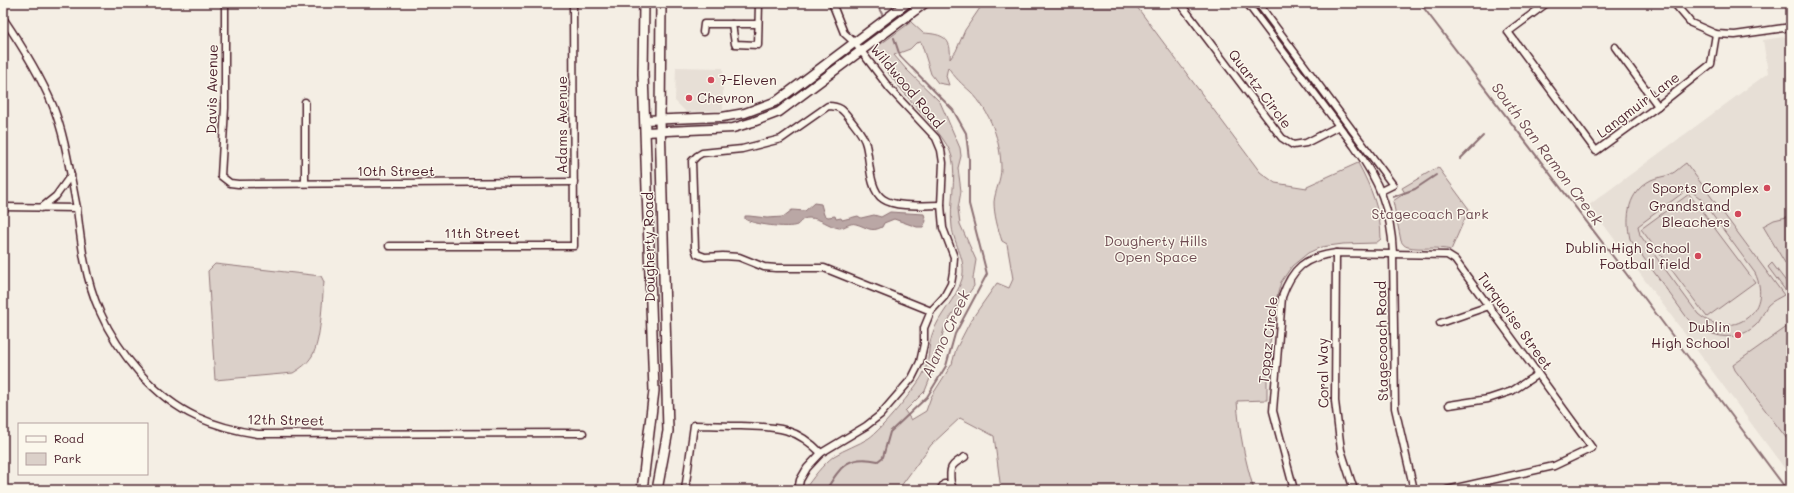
<svg xmlns="http://www.w3.org/2000/svg" width="1794" height="493" font-family="Mali,sans-serif">
  <rect width="100%" height="100%" fill="#f4eee4"/>
  <filter id="ink" filterUnits="userSpaceOnUse"><feTurbulence type="fractalNoise" baseFrequency=".025" numOctaves="2"/><feDisplacementMap in="SourceGraphic" scale="8" xChannelSelector="R" yChannelSelector="G"/><feConvolveMatrix kernelMatrix="1 2 1 2 8 2 1 2 1" color-interpolation-filters="sRGB"/></filter>
  <g filter="url(#ink)">
    <g fill="#e7dfd6">
      <polygon points="1791,36 1791,477 1589,205 1768,73 1763,40"/>
      <polygon points="676,67 723,68 723,110 686,112 675,101"/>
    </g>
    <g fill="#dbd0c9" stroke="#92787a" fill-rule="evenodd">
      <path d="M980,3H1134L1260,172L1275,183L1307,188V186L1358,163C1371,187 1381,212 1381,239L1376,243L1343,244L1321,247L1308,253L1292,266L1281,282L1276,300L1267,365V400L1237,401C1239,432 1245,460 1254,490H1001L994,436L960,418L931,445L898,490H804C813,478 822,465 834,456C845,449 858,445 869,438C882,429 914,390 922,376C931,360 927,349 932,335C938,315 956,300 962,279C967,260 954,245 952,227C949,205 957,178 952,157C945,127 871,70 878,46L911,22L923,33C943,34 952,38 950,59L956,51L965,30L982,5ZM921,42L931,74L938,83L949,85L946,76L948,67C955,78 962,84 971,92C990,111 1001,142 1001,168C1001,180 995,191 994,202C994,215 998,229 1002,241L1007,244L1013,279L1009,288L997,283L971,320L956,349L952,364L931,397L926,411L911,420L905,411L925,391L940,353V343L945,326L962,298L969,293L974,286L973,278L976,260L960,224L958,209L961,191L958,168L961,156L960,148L940,102L906,69L894,55L910,49L916,43Z"/>
      <path d="M1686,163L1784,295C1779,298 1772,301 1768,305C1763,311 1762,320 1755,326C1733,345 1708,336 1688,319L1630,239C1625,216 1628,192 1651,180C1657,177 1665,177 1671,174C1676,172 1681,166 1686,163ZM1688,189L1700,198L1755,273C1774,312 1731,342 1698,314L1640,235L1638,226Z"/>
      <path d="M1438,167L1469,209L1451,250C1436,246 1421,250 1408,247C1404,246 1403,244 1401,241L1393,201L1405,193L1402,188Z"/>
      <polygon points="1689,194 1755,282 1707,317 1641,229"/>
      <polygon points="1791,216 1791,273 1763,226 1774,220"/>
      <polygon points="1772,263 1791,288 1791,298 1768,267"/>
      <path d="M215,264L321,276L324,282C322,301 321,342 312,356C307,364 301,368 293,373L215,380L208,271Z"/>
      <polygon points="1791,324 1791,439 1787,439 1735,370 1733,365"/>
    </g>
    <path fill="#baa7a5" stroke="#8d7174" d="M814,203L821,204L824,215L828,217L835,216L836,219L841,218L842,220L858,216L861,218L874,215L881,217L890,212L924,214L926,221L923,227H917L894,219L884,223L882,227C871,233 867,227 856,224C850,222 845,228 839,228C828,226 821,218 809,218C802,218 802,221 797,225C789,229 751,224 745,219V216H749L767,218L783,217L792,210L805,211Z"/>
    <g fill="none" stroke-linecap="round" stroke-linejoin="round">
      <g stroke="#8d7174" stroke-width="2">
        <polyline points="876,3 882,14"/>
        <polyline points="1420,3 1634,284 1787,490"/>
        <polyline points="1460,159 1483,136"/>
        <polyline points="1393,197 1415,189 1436,175"/>
        <path d="M826,490C841,466 848,454 878,461L883,457L890,432L927,397L946,366L955,334L987,274L969,204V159L966,133L953,110L900,56L894,38"/>
      </g>
      <defs>
        <g id="minor">
          <polyline points="225,3 225,108 221,176 230,183 238,184 574,182"/>
          <polyline points="1180,3 1282,138 1293,145 1306,143 1339,126"/>
          <path d="M1247,3L1354,146C1379,181 1391,209 1393,253L1395,408L1414,490"/>
          <polyline points="1258,3 1393,185 1381,191"/>
          <polyline points="1547,3 1508,32 1596,151 1658,106 1711,64 1716,34"/>
          <polyline points="1674,3 1691,23 1716,34 1735,35 1791,27"/>
          <path d="M3,18C22,46 40,75 53,106C66,139 70,174 77,208"/>
          <polyline points="732,24 735,44 758,45 759,3"/>
          <polyline points="703,32 704,24 758,24"/>
          <polyline points="1615,47 1658,106"/>
          <polyline points="305,102 305,183"/>
          <path d="M3,207L77,208C81,243 85,279 100,312C118,353 155,398 197,417C217,426 237,431 258,434L583,433"/>
          <polyline points="41,208 56,196 71,175"/>
          <polyline points="389,246 574,246 573,3"/>
          <polyline points="1336,253 1335,401 1341,450 1354,490"/>
          <path d="M931,311L824,268H776L764,267L739,257L723,256L705,257L697,254L695,248L692,161L697,156L702,153L742,149L781,139L828,106C840,106 843,110 850,119C856,127 864,135 866,145C870,160 869,190 883,199C896,208 925,205 941,205"/>
          <polyline points="1440,323 1489,306"/>
          <polyline points="1449,405 1488,399 1512,391 1538,374"/>
          <path d="M951,484C949,468 950,465 965,457"/>
          <path d="M685,490L694,425C710,425 725,426 741,426C775,427 795,426 821,453"/>
          <polyline points="798,490 800,480 807,468 821,453 866,426 880,415 912,378 920,362 924,344 924,328 931,311 944,297 951,284 953,272 954,257 943,228 941,205 943,163 941,150 936,138 890,89 855,43 844,33 832,3"/>
          <polyline points="940,490 944,484 951,484 954,490"/>
          <path d="M1294,490L1273,411L1282,297C1292,268 1305,257 1336,253L1447,255L1455,260L1592,448L1554,466L1447,490"/>
        </g>
        <g id="tertiary">
          <polyline points="645,120 722,117 745,113 777,101 907,3"/>
          <polyline points="645,132 733,128 753,122 779,112 925,3"/>
        </g>
        <g id="secondary">
          <polyline points="642,490 654,391 643,74 644,3"/>
          <polyline points="657,490 668,431 660,119 661,3"/>
        </g>
      </defs>
      <use href="#minor" stroke="#4a1f2b" stroke-width="9"/>
      <use href="#tertiary" stroke="#4a1f2b" stroke-width="11"/>
      <use href="#secondary" stroke="#4a1f2b" stroke-width="12"/>
      <use href="#minor" stroke="#fbf7ec" stroke-width="6"/>
      <use href="#tertiary" stroke="#fbf7ec" stroke-width="8"/>
      <use href="#secondary" stroke="#fbf7ec" stroke-width="9"/>
    </g>
  </g>
  <g fill="#d1495b" stroke="#fbf7ec" stroke-width="1.5">
    <circle cx="711" cy="80" r="4"/>
    <circle cx="689" cy="98" r="4"/>
    <circle cx="1767" cy="188" r="4"/>
    <circle cx="1738" cy="214" r="4"/>
    <circle cx="1698" cy="256" r="4"/>
    <circle cx="1738" cy="335" r="4"/>
  </g>
  <g text-anchor="middle" stroke-width="3" stroke-linejoin="round" paint-order="stroke">
    <g font-size="14" fill="#4a1f2b" stroke="#fbf7ec" text-anchor="end">
      <text x="719" y="85" text-anchor="start">7-Eleven</text>
      <text x="697" y="103" text-anchor="start">Chevron</text>
      <text x="1759" y="193">Sports Complex</text>
      <text x="1730" y="211">Grandstand<tspan x="1730" dy="16">Bleachers</tspan></text>
      <text x="1690" y="253">Dublin High School<tspan x="1690" dy="16">Football field</tspan></text>
      <text x="1730" y="332">Dublin<tspan x="1730" dy="16">High School</tspan></text>
    </g>
    <g font-size="14" fill="#4a1f2b" stroke="#fbf7ec">
      <text transform="translate(907 86) rotate(50)" y="5">Wildwood Road</text>
      <text transform="translate(212 89) rotate(-89)" y="5">Davis Avenue</text>
      <text transform="translate(1260 89) rotate(53)" y="5">Quartz Circle</text>
      <text transform="translate(1638 105) rotate(-37)" y="5">Langmuir Lane</text>
      <text transform="translate(562 125) rotate(-90)" y="5">Adams Avenue</text>
      <text x="396" y="176">10th Street</text>
      <text x="482" y="238">11th Street</text>
      <text transform="translate(649 247) rotate(-91)" y="5">Dougherty Road</text>
      <text transform="translate(1515 321) rotate(54)" y="5">Turquoise Street</text>
      <text transform="translate(1268 340) rotate(-84)" y="5">Topaz Circle</text>
      <text transform="translate(1382 341) rotate(-91)" y="5">Stagecoach Road</text>
      <text transform="translate(1323 373) rotate(-91)" y="5">Coral Way</text>
      <text transform="translate(286 420) rotate(1)" y="5">12th Street</text>
    </g>
    <g font-size="14" fill="#6e4b52" stroke="#fbf7ec">
      <text x="1430" y="219">Stagecoach Park</text>
      <text x="1156" y="246">Dougherty Hills<tspan x="1156" dy="16">Open Space</tspan></text>
    </g>
    <g font-size="15" font-style="italic" fill="#714f56" stroke="#fbf7ec">
      <text transform="translate(1547 154) rotate(53)" y="5">South San Ramon Creek</text>
      <text transform="translate(946 334) rotate(-65)" y="5">Alamo Creek</text>
    </g>
  </g>
  <rect width="1794" height="493" fill="none" stroke="#fbf7ec" stroke-width="16"/>
  <rect x="8" y="8" width="1778" height="477" fill="none" stroke="#4a1f2b" stroke-width="1.5" filter="url(#ink)"/>
  <rect x="18" y="423" width="130" height="52" fill="#fbf7ec" stroke="#b4a19f"/>
  <rect x="26" y="436" width="20" height="6" fill="#fbf7ec" stroke="#b4a19f"/>
  <text x="54" y="443" font-size="12" fill="#4a1f2b">Road</text>
  <rect x="26" y="453" width="20" height="12" fill="#dbd0c9" stroke="#b4a19f"/>
  <text x="54" y="463" font-size="12" fill="#4a1f2b">Park</text>
</svg>
